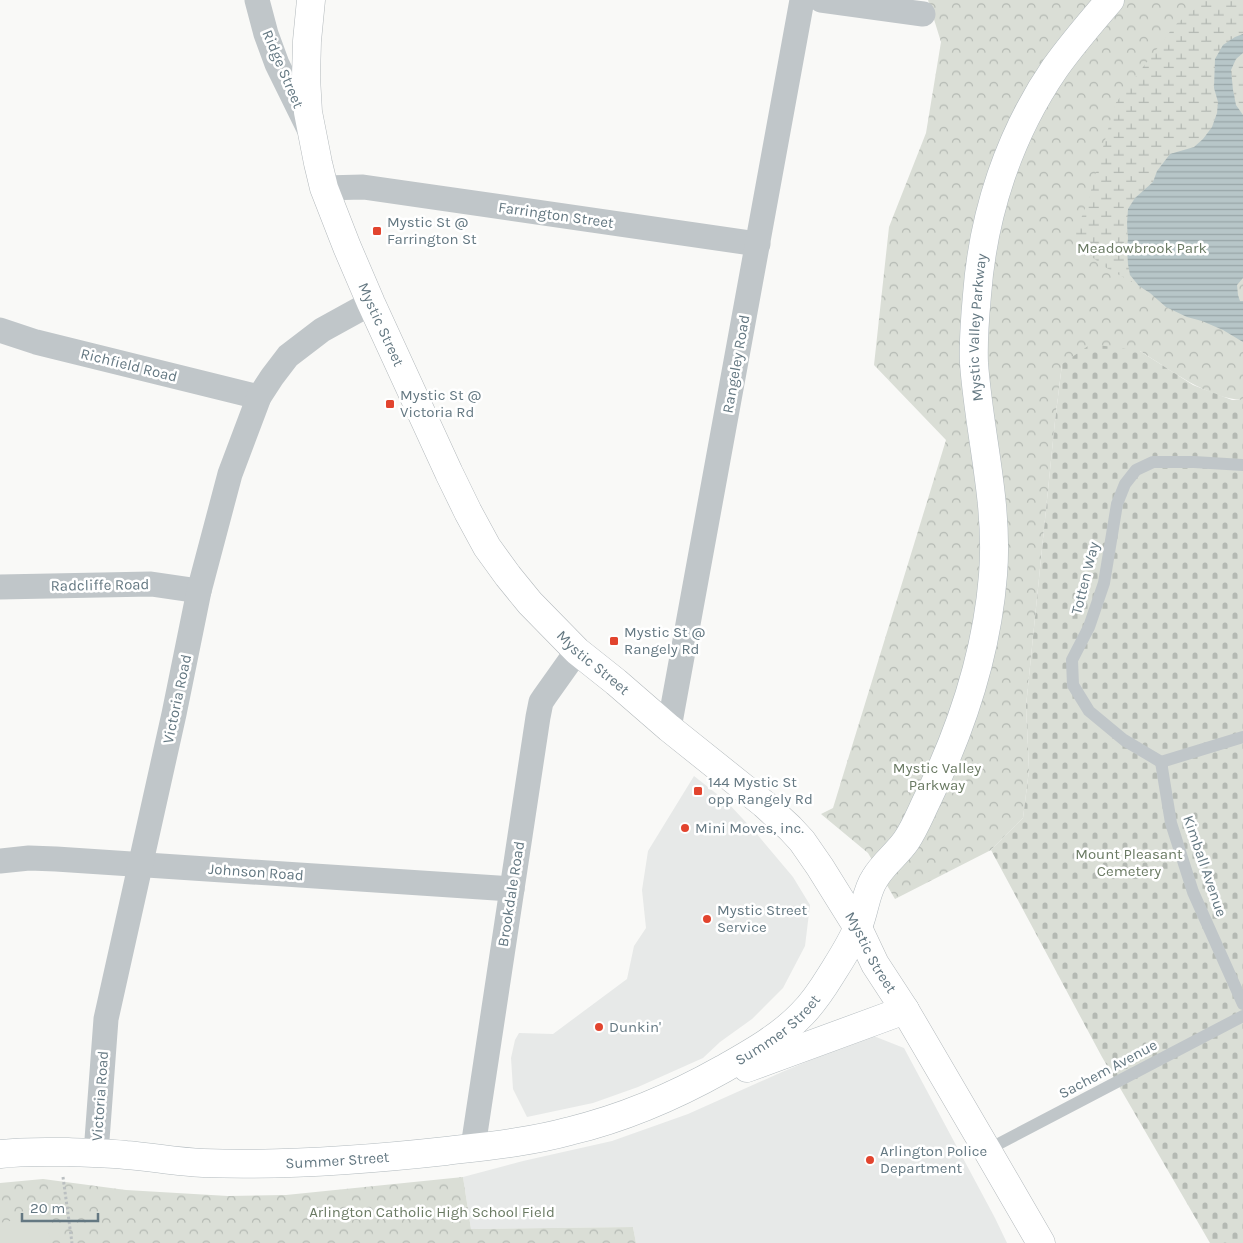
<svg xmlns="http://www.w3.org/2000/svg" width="1243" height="1243" font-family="Karla,sans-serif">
  <defs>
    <pattern id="forest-crowns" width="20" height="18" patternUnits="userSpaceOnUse" patternTransform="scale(1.25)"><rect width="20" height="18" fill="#daded6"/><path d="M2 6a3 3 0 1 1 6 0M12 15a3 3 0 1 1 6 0" fill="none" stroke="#b4b9b3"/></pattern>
    <pattern id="wetland-marsh" width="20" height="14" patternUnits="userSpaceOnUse" patternTransform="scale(1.25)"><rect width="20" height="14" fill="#daded6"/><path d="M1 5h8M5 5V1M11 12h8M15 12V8" fill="none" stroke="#b4b9b3"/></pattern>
    <pattern id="cemetery-stones" width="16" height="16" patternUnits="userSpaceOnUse" patternTransform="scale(1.25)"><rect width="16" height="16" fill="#daded6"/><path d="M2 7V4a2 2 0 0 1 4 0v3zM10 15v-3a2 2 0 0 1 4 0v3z" fill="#b4b9b3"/></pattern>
    <pattern id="water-rules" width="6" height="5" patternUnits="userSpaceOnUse" patternTransform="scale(1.25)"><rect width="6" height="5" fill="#b7c6c8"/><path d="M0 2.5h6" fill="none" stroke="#98a6a8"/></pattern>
  </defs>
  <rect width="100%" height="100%" fill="#f9f9f7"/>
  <g fill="#e7e9e8">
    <polygon points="694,776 727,802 756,833 793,877 810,905 805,946 783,988 752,1019 720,1042 703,1058 638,1087 593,1103 527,1117 513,1089 511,1058 515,1040 519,1033 553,1034 627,979 634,946 646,928 642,890 648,851"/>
    <polygon points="871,1035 904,1048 995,1218 1007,1243 636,1243 633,1227 471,1229 463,1177 523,1161 612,1141 688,1114 782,1072"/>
  </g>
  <g fill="url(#forest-crowns)">
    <path d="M928,0H1243V400C1208,399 1169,369 1140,351L1062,364L1055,421L1026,706L1029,770L1023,818L991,850L895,899L868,853L821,814L833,808L946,440L874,365L889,227L926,133L941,42Z"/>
    <polygon points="463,1177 471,1229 633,1227 636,1243 0,1243 0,1183 43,1179 126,1190 228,1196 286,1195"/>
  </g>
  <g fill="url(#wetland-marsh)">
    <polygon points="1206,0 1243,0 1243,34 1235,37 1214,88 1218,102 1217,113 1212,127 1203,139 1194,147 1170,154 1157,171 1153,182 1135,198 1127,224 1128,238 1127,249 1130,275 1139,286 1105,267 1079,247 1075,234 1089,198 1115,104 1175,25"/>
    <polygon points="1243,53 1243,115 1236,105 1233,90 1231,69 1236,59"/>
  </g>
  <polygon fill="url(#cemetery-stones)" points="1091,344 1140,351 1193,385 1232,400 1243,400 1243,1243 1210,1243 1102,1057 991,850 1023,818 1029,770 1026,706 1055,421 1062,364"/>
  <polygon fill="#daded6" points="45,1214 51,1243 0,1243 0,1223"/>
  <polygon fill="url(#water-rules)" points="1243,34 1243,53 1236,59 1231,70 1233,90 1236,105 1243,115 1243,278 1237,285 1238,295 1240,301 1243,301 1243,342 1223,330 1202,321 1187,317 1166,307 1150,293 1139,286 1130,275 1128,264 1127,249 1128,238 1127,224 1128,209 1135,198 1153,182 1157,171 1170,154 1194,147 1203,139 1212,127 1217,113 1218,102 1214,88 1215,59 1223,45 1235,37"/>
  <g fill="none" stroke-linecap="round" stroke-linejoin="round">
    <defs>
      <g id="secondary">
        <polyline points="747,1068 905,1010"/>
        <path id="s1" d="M0,1154C23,1151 45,1152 68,1152C87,1153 107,1153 126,1155C152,1157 177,1162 203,1163C284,1166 365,1160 446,1151C488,1146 530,1142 570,1131C624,1118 675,1096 723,1069C751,1053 780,1037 802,1014C814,1002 823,988 831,975C841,959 853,941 859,924C865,909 866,891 875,878C883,864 897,854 906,841C915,828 921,812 928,798C962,728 987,652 993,575C999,503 979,434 974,363C973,340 975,317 977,295C983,214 1009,135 1055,68C1072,44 1091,22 1110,0"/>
      </g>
      <g id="highway">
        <path id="s2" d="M311,0L307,41L306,77L308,112L318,163L324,188L347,247L371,303L449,473L468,512L487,547L508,576L530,603L577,651L616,682L669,728L764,804L790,828L802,841L820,867L858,928L875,964L905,1010L987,1150L1041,1243"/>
      </g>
    </defs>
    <use href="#secondary" stroke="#b2babe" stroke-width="29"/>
    <use href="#highway" stroke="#b3b9bc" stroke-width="29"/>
    <polyline stroke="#babfc1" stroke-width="3" stroke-dasharray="2.5 2.5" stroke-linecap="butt" points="63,1177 72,1243"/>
    <g stroke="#c0c6c9" stroke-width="12">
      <polyline points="1161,762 1124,740 1089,711 1073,685 1072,660 1089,627 1104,583 1117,504 1125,484 1136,470 1153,462 1194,462 1243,465"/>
      <polyline points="1161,762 1171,823 1193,892 1243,1004"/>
      <polyline points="1161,762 1243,737"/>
      <polyline points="987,1150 1243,1016"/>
    </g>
    <g stroke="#c0c6c9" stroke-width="25">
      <polyline points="257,0 266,34 277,64 308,127"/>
      <polyline points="821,0 923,14"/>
      <polyline points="324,188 363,187 758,244"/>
      <polyline points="0,330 36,342 259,397"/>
      <polyline points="0,587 151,584 199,591"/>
      <polyline points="669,728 802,0"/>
      <polyline points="0,861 29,858 56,859 512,889"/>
      <polyline points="473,1147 538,717 541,702 545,696 577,651"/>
      <polyline points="96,1153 106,1019 174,714 199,591 230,474 259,397 272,377 288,356 322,330 371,303"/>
    </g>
    <use href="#secondary" stroke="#fff" stroke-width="28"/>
    <use href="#highway" stroke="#fff" stroke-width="28"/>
  </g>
  <g fill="#e2442e" stroke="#fff" stroke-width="2">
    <rect x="372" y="226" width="10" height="10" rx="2.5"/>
    <rect x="385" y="399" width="10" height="10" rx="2.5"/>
    <rect x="609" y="636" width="10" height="10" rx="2.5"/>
    <rect x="693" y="786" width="10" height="10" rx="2.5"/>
    <circle cx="685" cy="828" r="5"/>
    <circle cx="707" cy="919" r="5"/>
    <circle cx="599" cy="1027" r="5"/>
    <circle cx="870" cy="1160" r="5"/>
  </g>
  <g text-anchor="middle" stroke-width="5" stroke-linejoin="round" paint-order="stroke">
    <g font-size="15" fill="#647882" stroke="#fff">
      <text transform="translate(283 69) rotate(67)" y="5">Ridge Street</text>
      <text transform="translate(556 215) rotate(8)" y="5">Farrington Street</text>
      <text dy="5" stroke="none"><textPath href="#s2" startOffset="338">Mystic Street</textPath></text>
      <text dy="5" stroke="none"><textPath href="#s1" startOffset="1570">Mystic Valley Parkway</textPath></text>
      <text transform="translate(736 364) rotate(-80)" y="5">Rangeley Road</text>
      <text transform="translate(129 365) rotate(14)" y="5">Richfield Road</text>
      <text transform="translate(1085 578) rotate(-76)" y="5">Totten Way</text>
      <text transform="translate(100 585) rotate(-1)" y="5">Radcliffe Road</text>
      <text dy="5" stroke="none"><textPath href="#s2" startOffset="742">Mystic Street</textPath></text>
      <text transform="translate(177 699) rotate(-78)" y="5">Victoria Road</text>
      <text transform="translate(1205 866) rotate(71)" y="5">Kimball Avenue</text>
      <text transform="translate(256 872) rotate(4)" y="5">Johnson Road</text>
      <text transform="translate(511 894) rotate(-81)" y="5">Brookdale Road</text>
      <text dy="5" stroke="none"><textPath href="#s2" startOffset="1148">Mystic Street</textPath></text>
      <text dy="5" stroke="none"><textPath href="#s1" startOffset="806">Summer Street</textPath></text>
      <text transform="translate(1108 1069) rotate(-28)" y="5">Sachem Avenue</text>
      <text transform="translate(100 1096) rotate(-86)" y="5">Victoria Road</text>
      <text dy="5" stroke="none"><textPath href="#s1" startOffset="338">Summer Street</textPath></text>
    </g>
    <g font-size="15" fill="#647882" stroke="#fff" text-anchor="start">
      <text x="387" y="227">Mystic St @<tspan x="387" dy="17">Farrington St</tspan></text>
      <text x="400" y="400">Mystic St @<tspan x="400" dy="17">Victoria Rd</tspan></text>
      <text x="624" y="637">Mystic St @<tspan x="624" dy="17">Rangely Rd</tspan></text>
      <text x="708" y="787">144 Mystic St<tspan x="708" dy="17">opp Rangely Rd</tspan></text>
      <text x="695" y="833">Mini Moves, inc.</text>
      <text x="717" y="915">Mystic Street<tspan x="717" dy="17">Service</tspan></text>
      <text x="609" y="1032">Dunkin'</text>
      <text x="880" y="1156">Arlington Police<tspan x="880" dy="17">Department</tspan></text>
    </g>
    <g font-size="15" fill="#6a7a63" stroke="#fff">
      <text x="1142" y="253">Meadowbrook Park</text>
      <text x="937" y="773">Mystic Valley<tspan x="937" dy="17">Parkway</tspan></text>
      <text x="1129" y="859">Mount Pleasant<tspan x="1129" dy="17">Cemetery</tspan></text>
      <text x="432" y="1217">Arlington Catholic High School Field</text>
    </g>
  </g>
  <path d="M22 1213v8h76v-8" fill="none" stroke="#647882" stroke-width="2.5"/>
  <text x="30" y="1213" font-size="15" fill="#647882" stroke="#ffffff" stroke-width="4" paint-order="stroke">20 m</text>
</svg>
